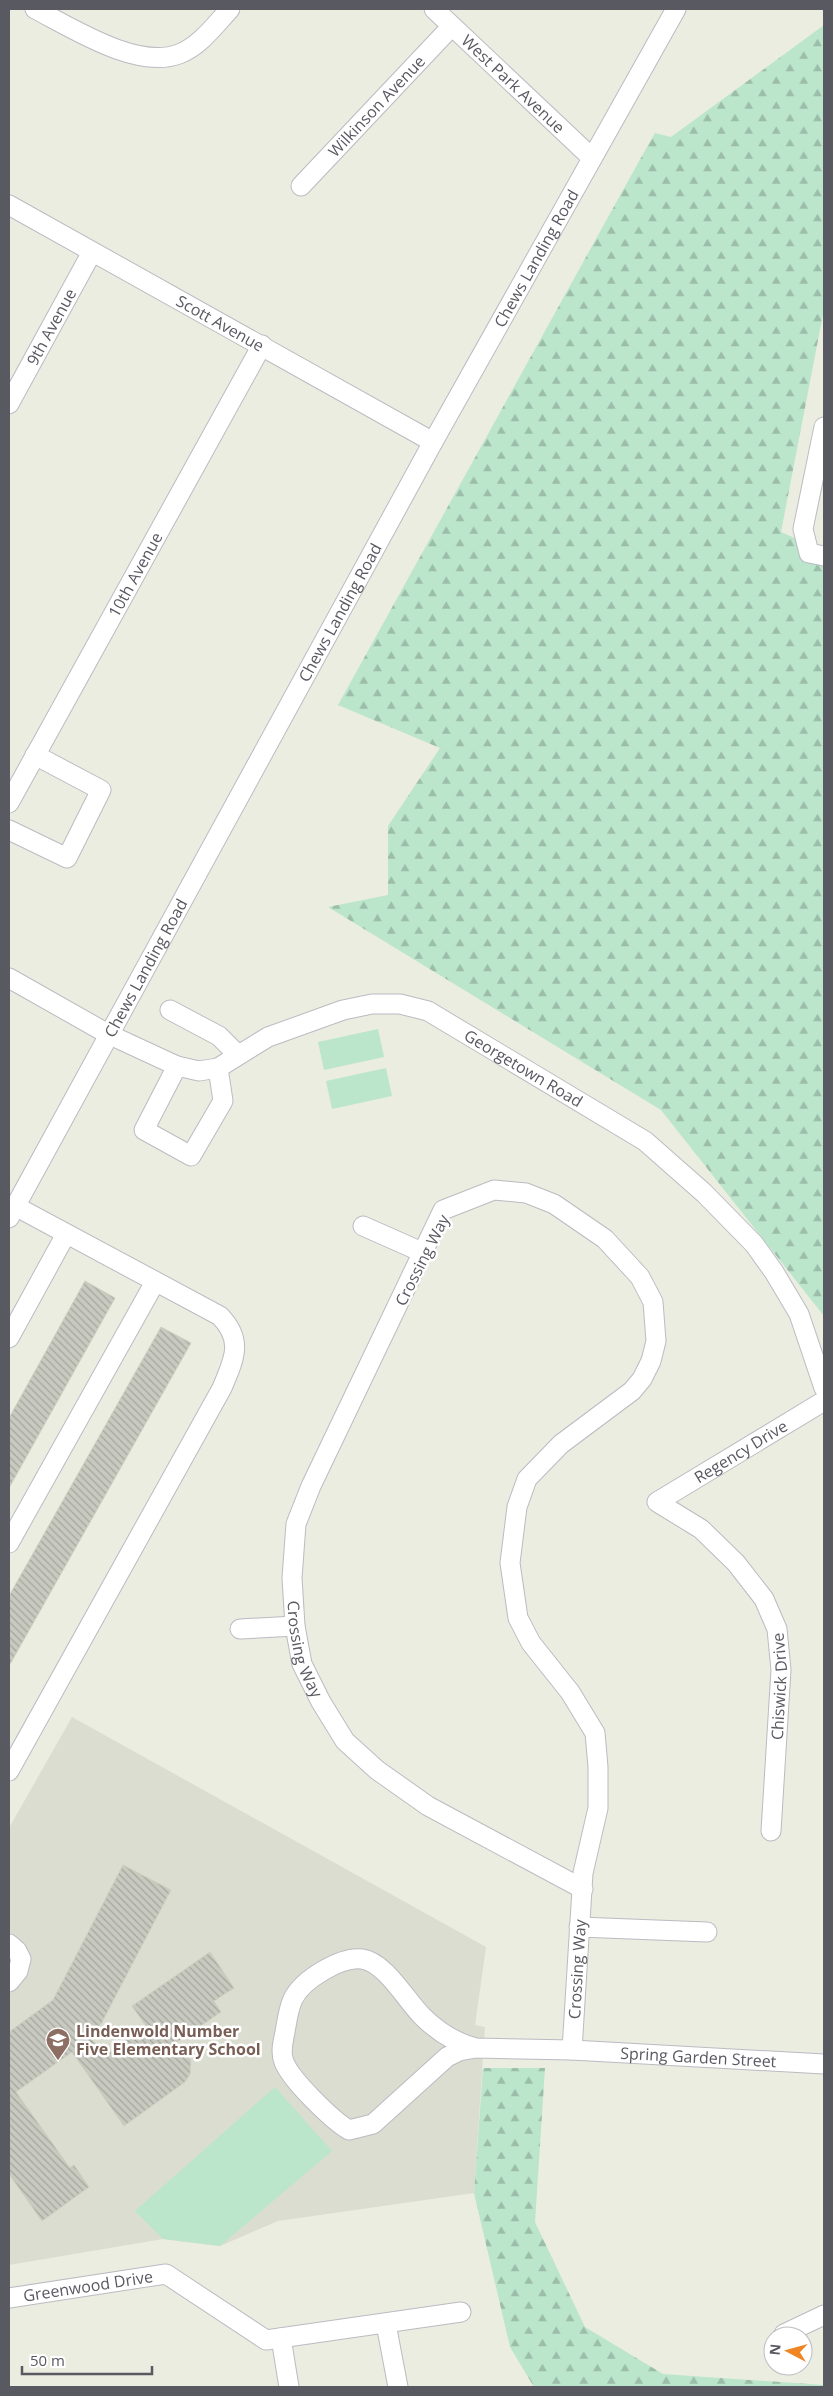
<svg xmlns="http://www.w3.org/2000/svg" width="833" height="2396" font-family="'Open Sans',sans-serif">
  <defs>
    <pattern id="forest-firs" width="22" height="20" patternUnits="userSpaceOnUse" patternTransform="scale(1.25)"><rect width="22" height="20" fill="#bbe6cc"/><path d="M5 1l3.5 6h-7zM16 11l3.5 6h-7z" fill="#9bbda9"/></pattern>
    <pattern id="building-back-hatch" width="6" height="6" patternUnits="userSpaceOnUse" patternTransform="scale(1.25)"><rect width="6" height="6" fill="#c8c9bf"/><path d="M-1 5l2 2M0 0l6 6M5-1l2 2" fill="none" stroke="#a5a69f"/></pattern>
  </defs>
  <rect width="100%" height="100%" fill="#eaede0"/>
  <polygon fill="#daddcf" points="72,1717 486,1947 475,2025 485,2027 474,2193 278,2221 220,2246 163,2239 9,2265 9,1828"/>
  <g fill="#bbe6cc">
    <polygon points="378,1029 384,1057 324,1070 318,1042"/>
    <polygon points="386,1068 392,1096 332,1109 326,1081"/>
    <polygon points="275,2087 332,2151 220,2246 163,2239 135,2211"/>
  </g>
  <g fill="url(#forest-firs)">
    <polygon points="824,25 824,309 781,532 824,551 824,1316 661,1110 328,907 388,895 388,826 440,748 338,705 638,163 655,133 671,137"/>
    <polygon points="483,2068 545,2068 535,2222 585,2327 663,2374 824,2385 824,2387 534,2387 510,2347 474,2193"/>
  </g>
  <g fill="url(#building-back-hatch)" stroke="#cfd1be">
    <polygon points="85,1281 115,1298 9,1488 9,1418"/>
    <polygon points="161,1327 191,1343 9,1666 9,1596"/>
    <polygon points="123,1865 171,1890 101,2024 89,2037 107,2054 146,2026 132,2006 210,1952 234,1988 214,2001 221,2012 176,2043 191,2060 190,2074 185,2082 124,2126 72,2052 16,2092 70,2168 74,2165 89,2187 42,2221 9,2174 9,2032 53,2000"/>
  </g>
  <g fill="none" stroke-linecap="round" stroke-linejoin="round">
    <defs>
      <g id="minor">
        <path d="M35,9C72,28 137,70 179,54C200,46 215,25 230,9"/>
        <path id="s1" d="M434,9L592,158"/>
        <path id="s2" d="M301,186L452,26"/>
        <path id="s3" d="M9,205L433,442"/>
        <path id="s4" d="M9,404L92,252"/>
        <polyline points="824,427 803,529 809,553 824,556"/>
        <path id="s5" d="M9,803L262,345"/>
        <polyline points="9,830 67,858 101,790 35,755"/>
        <path id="s6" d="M9,978L108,1034L177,1066L199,1071L218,1068L268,1037L343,1010L372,1004H400L428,1011L645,1141L704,1193L754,1244L774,1272L799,1314L824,1388"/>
        <polyline points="170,1010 219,1036 238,1055"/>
        <polyline points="177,1066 144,1130 191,1156 223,1101 218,1068"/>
        <path id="s7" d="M9,1218L433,442L676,9"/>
        <polyline points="363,1226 424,1253"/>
        <polyline points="9,1338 66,1234"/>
        <polyline points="9,1543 155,1282"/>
        <polyline points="240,1629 295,1626"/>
        <path d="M9,1771L222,1388C234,1359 244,1341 220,1316L15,1206"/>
        <path id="s8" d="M771,1831L781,1670L777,1629L764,1599L736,1563L701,1529L657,1502L824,1401"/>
        <polyline points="579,1927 707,1932"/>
        <polyline points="9,1944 17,1951 21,1959 18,1971 9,1982"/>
        <path id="s9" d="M476,2048L459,2051L447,2057L373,2124L349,2130C333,2121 291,2080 284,2062C280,2052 283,2042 285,2032C287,2021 288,2010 293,1999C302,1980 341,1956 362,1959C385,1962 406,2000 422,2016C437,2031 455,2043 476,2048L572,2050L824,2064"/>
        <path id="s10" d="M572,2050L583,1873L598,1808V1767L595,1733L570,1692L531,1643L518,1618L510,1563L517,1507L527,1479L561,1444L632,1391L642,1379L651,1361L656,1341L653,1302L640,1277L605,1239L554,1204L526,1193L494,1190L443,1210L311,1486L296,1524L292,1578L295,1626L302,1664L321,1702L345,1741L377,1770L428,1806L583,1889"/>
        <path id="s11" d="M9,2298L166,2274L266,2340L461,2312"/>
        <polyline points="386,2324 398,2387"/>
        <polyline points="784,2334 824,2315"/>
        <polyline points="281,2338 289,2387"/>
      </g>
    </defs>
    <use href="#minor" stroke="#bbbbc2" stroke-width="21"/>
    <use href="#minor" stroke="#fff" stroke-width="19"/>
  </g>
  <defs>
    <symbol id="school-pin" viewBox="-11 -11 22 30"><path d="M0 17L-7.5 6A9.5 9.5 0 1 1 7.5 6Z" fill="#8d6e63" stroke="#fff"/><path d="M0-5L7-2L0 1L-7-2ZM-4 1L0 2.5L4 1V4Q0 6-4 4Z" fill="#fff"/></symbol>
  </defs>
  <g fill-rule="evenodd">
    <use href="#school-pin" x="44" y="2026" width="28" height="38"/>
  </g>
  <g text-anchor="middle" stroke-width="5" stroke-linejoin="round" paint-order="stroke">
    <g font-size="16" fill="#595962" stroke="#fff">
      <text dy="6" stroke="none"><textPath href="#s1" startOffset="109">West Park Avenue</textPath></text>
      <text dy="6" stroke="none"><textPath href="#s2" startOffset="110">Wilkinson Avenue</textPath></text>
      <text dy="6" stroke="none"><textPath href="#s7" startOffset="1095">Chews Landing Road</textPath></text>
      <text dy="6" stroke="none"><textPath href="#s3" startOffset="242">Scott Avenue</textPath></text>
      <text dy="6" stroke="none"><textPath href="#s4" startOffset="88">9th Avenue</textPath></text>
      <text dy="6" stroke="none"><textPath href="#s5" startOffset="261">10th Avenue</textPath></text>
      <text dy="6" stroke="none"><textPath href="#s7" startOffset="690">Chews Landing Road</textPath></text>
      <text dy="6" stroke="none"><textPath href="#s7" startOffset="285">Chews Landing Road</textPath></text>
      <text dy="6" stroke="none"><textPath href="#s6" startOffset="568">Georgetown Road</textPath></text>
      <text transform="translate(422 1260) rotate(-63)" y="6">Crossing Way</text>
      <text dy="6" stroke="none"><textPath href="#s8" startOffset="479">Regency Drive</textPath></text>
      <text dy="6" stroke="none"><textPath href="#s10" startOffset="1565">Crossing Way</textPath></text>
      <text dy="6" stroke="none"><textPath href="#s8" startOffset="145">Chiswick Drive</textPath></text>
      <text dy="6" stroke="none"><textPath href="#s10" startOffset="81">Crossing Way</textPath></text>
      <text dy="6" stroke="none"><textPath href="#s9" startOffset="768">Spring Garden Street</textPath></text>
      <text dy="6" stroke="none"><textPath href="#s11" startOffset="80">Greenwood Drive</textPath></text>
    </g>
    <g font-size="16" font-weight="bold" fill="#785e54" stroke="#fff" text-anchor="start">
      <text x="76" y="2037">Lindenwold Number<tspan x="76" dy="18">Five Elementary School</tspan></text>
    </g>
  </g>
  <rect width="833" height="2396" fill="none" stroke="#595962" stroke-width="20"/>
  <g transform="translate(788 2351) rotate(276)"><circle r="24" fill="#ffffff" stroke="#bdbdc0"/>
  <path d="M0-4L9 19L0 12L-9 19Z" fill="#ef8523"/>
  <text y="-8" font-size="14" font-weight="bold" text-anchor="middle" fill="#595962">N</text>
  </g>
  <path d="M22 2366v8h130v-8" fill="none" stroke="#595962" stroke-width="2.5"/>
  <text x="30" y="2366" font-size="15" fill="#595962" stroke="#ffffff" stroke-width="4" paint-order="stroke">50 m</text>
</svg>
